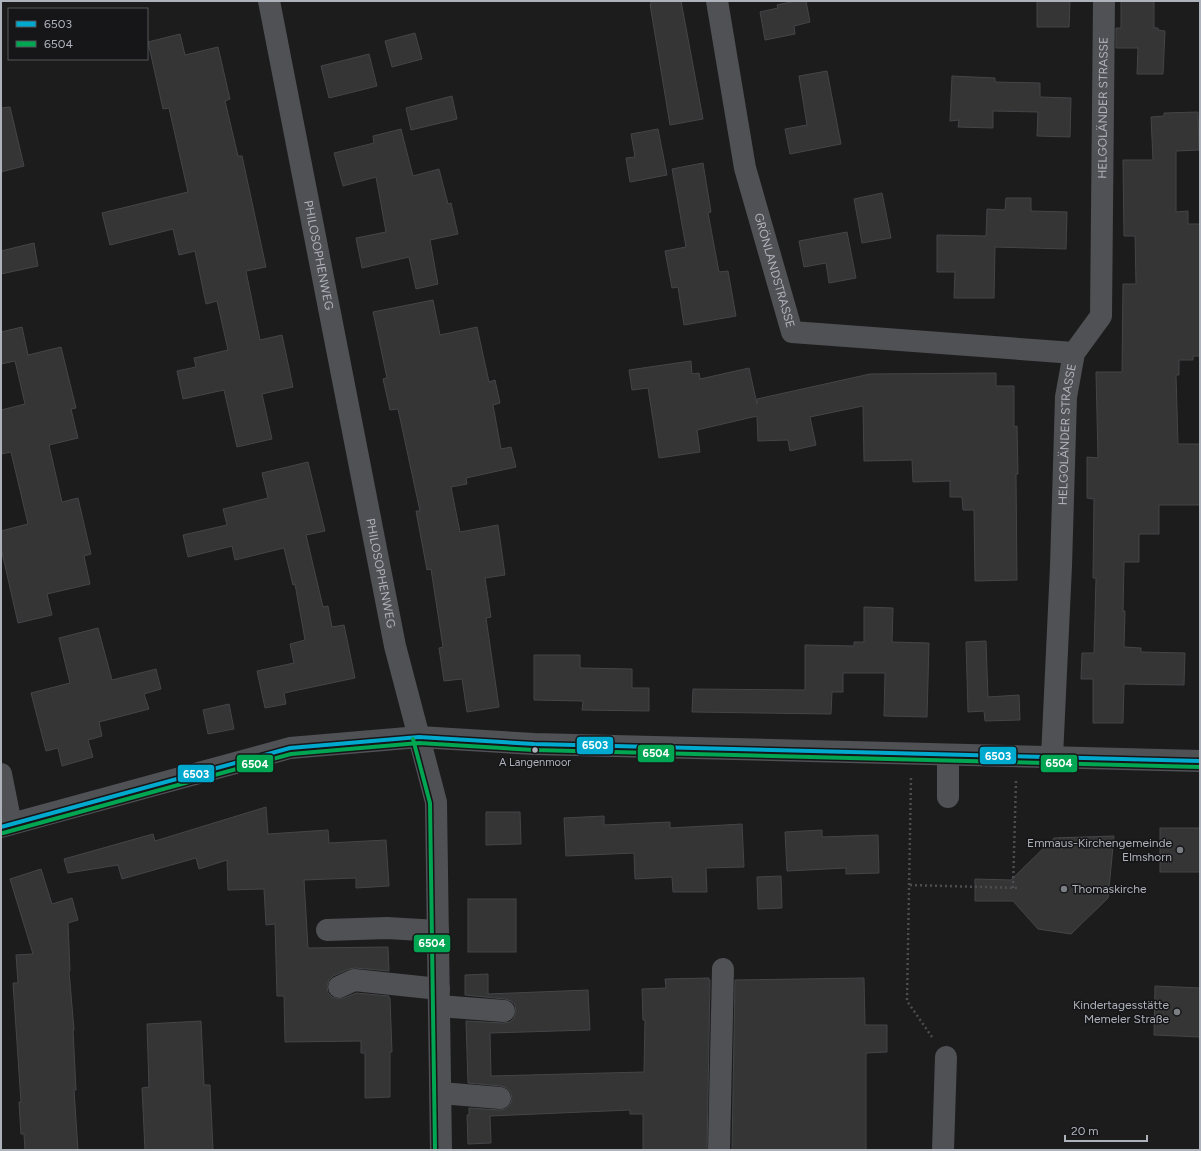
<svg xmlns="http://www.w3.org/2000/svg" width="1201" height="1151" font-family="Figtree,sans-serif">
  <rect width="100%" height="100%" fill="#1c1c1c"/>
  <g fill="#353536" stroke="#444548">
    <polygon points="651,1 681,1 703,119 670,125 650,4 651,4"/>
    <polygon points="795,1 806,1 810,22 794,26 795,34 765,40 760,12 778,8 777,5"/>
    <polygon points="1037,1 1070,1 1069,27 1037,27"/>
    <polygon points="1121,1 1154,1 1154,28 1158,28 1158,30 1165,31 1163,74 1137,74 1138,48 1116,48 1116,28 1121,28"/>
    <polygon points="415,33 422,59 392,67 385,41"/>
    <polygon points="180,34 185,55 218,47 230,99 225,101 238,156 242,156 266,267 246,271 260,340 282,335 293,387 262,394 272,439 237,447 224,390 183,399 177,371 196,367 194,358 228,350 217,301 206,304 195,251 179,255 173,229 110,245 102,213 188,192 169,108 163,109 148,42"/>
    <polygon points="369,54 377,86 329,98 321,66"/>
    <polygon points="827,71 841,144 790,154 785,129 807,125 799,76"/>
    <polygon points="952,76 995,78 995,82 1040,83 1040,97 1071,98 1070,137 1037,136 1038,112 993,111 993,128 958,127 959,120 950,121"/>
    <polygon points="452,96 457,119 411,130 406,108"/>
    <polygon points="10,107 24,166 1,172 1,108"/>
    <polygon points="1198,112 1199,150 1176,151 1176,212 1188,211 1188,224 1200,224 1200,356 1193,356 1193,360 1179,360 1179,375 1176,375 1178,444 1200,444 1200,505 1159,505 1159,534 1139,534 1139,562 1124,562 1123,611 1125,611 1124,647 1141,648 1141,652 1185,653 1184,685 1124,684 1123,723 1093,723 1093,679 1081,679 1082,653 1094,653 1096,578 1093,578 1094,499 1087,498 1087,457 1098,458 1096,372 1122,372 1123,284 1136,284 1135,236 1124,236 1123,160 1153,160 1151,117 1164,116 1164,113"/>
    <polygon points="401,129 413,176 439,169 448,204 451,203 458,234 430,240 438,284 416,289 409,257 362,268 356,238 386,232 376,177 343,186 334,153 374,143 373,136"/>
    <polygon points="658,129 667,175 630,182 626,158 635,157 631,134"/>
    <polygon points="703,163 711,212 708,213 719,272 728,271 736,316 684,325 678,287 672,288 665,251 686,247 672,169"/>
    <polygon points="882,193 891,238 862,243 854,199"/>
    <polygon points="1006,198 1031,198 1031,211 1067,212 1066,249 995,247 994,298 954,298 955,272 937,272 937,235 986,236 987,209 1005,210"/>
    <polygon points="847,232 856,278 829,283 826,263 804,267 799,241"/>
    <polygon points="34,243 38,266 1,274 1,251"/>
    <polygon points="433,300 440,335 477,327 489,382 495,380 500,403 493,405 501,449 511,447 516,467 466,478 467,484 451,487 460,532 498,525 505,575 485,578 491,617 486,618 499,707 467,712 462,679 444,681 439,648 443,647 431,569 427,570 416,511 420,511 398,409 390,410 383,379 387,378 373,312"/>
    <polygon points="22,327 28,355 61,347 76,408 71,409 78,438 49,445 62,502 78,498 91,554 84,556 90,584 47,594 52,615 18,623 1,548 1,531 28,524 11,452 1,454 1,410 25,404 15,361 1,364 1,332"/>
    <polygon points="691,361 692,374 699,373 700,379 749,368 757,404 757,399 870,374 996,373 996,386 1014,386 1014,427 1017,426 1018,474 1016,474 1017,580 975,581 974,510 963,510 962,497 950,497 950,481 913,482 912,460 864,461 863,406 810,417 816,445 790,451 788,440 758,441 757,416 697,430 700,452 659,458 648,388 632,390 629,370"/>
    <polygon points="308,462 325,531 306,535 323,607 328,606 332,627 344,625 355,678 284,693 286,704 265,708 257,671 294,663 290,644 305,640 295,584 293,585 284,548 235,560 232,546 188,557 183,535 227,525 223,509 268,498 262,473"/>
    <polygon points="864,607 893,608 892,642 929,643 927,717 884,716 885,673 843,673 843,692 832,692 831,714 692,712 693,689 805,690 805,645 854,646 854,642 864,642"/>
    <polygon points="98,628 112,680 156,669 161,689 144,694 149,709 99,722 102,736 88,740 93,757 62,766 58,748 46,751 31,693 70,683 59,638"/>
    <polygon points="986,641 988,697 1019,695 1020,720 985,721 984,711 968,712 966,642"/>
    <polygon points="534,655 580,655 580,668 632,669 632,688 649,688 649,711 582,710 583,701 534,700"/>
    <polygon points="229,704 234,729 208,734 203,710"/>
    <polygon points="266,807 268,834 328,830 329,843 386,840 389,886 356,888 356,878 304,880 308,948 388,947 389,971 355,968 349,969 333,976 329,980 327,986 328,993 332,997 338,999 344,998 356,993 389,996 389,998 390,998 392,1052 390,1052 390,1097 365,1098 365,1053 361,1053 361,1041 285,1042 284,996 277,996 275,924 266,925 264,889 228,890 227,860 199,869 196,858 122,879 118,865 68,873 64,859 153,834 155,841"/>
    <polygon points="486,812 520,812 521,844 486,845"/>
    <polygon points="604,816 604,825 670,822 670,828 742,824 744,867 706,868 707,892 673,892 672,877 635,879 634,853 566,856 564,818"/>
    <rect x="1160" y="828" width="40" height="44"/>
    <polygon points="822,830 822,837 878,835 879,873 846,874 846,868 787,871 785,832"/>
    <polygon points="1114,836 1108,898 1071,934 1038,929 1013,901 975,901 975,879 1011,880 1054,838"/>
    <polygon points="41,869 52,904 72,898 78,920 68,923 70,971 69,971 74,1030 73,1030 76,1090 74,1090 78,1150 25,1150 24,1134 21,1134 19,1102 21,1102 13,983 18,983 16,955 33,954 10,879"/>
    <polygon points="781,876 782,908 758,909 757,877"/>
    <rect x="468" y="899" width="48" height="53"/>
    <polygon points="488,974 488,994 588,990 590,1030 490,1033 491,1076 644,1072 645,1020 643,1020 642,989 666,988 665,979 709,978 709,980 710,980 707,1150 643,1150 643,1114 630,1114 630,1110 490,1116 491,1143 468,1144 467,1115 469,1115 469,1108 499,1110 505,1109 510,1105 512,1099 511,1093 507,1088 501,1086 468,1083 466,1021 503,1023 510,1022 514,1018 516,1012 515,1005 511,1001 505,999 465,995 465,975"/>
    <polygon points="864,978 865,1025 887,1025 887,1052 866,1053 866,1150 732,1150 735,980"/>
    <polygon points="1155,986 1200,988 1200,1037 1154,1035"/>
    <polygon points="201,1021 204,1085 210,1085 213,1150 145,1150 142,1088 149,1087 147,1024"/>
  </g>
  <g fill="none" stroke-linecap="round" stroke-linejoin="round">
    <g stroke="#4c4d4f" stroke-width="2.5" stroke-dasharray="2 3" stroke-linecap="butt">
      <polyline points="911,778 907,1001 932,1037"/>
      <polyline points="910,885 1019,888"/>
      <polyline points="1013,888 1016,781"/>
    </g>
    <g stroke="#505155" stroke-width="22">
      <path id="s1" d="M269,1L395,646L436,802L441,1150"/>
      <path id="s2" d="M717,1L745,168L792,332L1074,353"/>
      <path id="s3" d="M1052,757L1061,566L1066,397L1074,353L1101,316L1104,1"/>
      <polyline points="1,774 11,824"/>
      <polyline points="948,797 948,755"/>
      <polyline points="1,827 290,748 419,737 534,744 1200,761"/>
      <polyline points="327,930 387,928 438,931"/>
      <polyline points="339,987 354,980 439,989"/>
      <polyline points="439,1006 504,1011"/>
      <polyline points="441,1093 500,1098"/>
      <polyline points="719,1150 723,969"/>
      <polyline points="943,1150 946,1057"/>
    </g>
    <defs>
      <polyline id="bus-1" points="1,827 290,748 419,737 534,744 1200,761"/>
      <g id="bus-2">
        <polyline points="413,739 430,803 435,1150"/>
        <polyline points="3,833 291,754 419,743 534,750 1200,767"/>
      </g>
    </defs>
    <use href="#bus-1" stroke="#161618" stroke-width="7"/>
    <use href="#bus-2" stroke="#161618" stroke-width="7"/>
    <use href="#bus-1" stroke="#00a9ce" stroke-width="4"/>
    <use href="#bus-2" stroke="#00a651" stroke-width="4"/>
  </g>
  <circle fill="#aeb2bb" stroke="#161618" stroke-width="1.5" cx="535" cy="750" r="3.5"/>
  <g fill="#7b7e83" stroke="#161618" stroke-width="1.5">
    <circle cx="1180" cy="850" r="4"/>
    <circle cx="1064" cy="889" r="4"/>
    <circle cx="1177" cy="1012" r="4"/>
  </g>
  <g text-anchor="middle" stroke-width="3" stroke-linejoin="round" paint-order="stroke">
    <g font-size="11" fill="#aeb2bb" stroke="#161618">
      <text x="535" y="766">A Langenmoor</text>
    </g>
    <g font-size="12" fill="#aeb2bb" stroke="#161618">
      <text dy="4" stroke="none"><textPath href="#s3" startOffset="659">HELGOLÄNDER STRASSE</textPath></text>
      <text dy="4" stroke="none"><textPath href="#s1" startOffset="259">PHILOSOPHENWEG</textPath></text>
      <text dy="4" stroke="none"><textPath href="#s2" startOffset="276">GRÖNLANDSTRASSE</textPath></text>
      <text dy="4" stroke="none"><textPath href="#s3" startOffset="323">HELGOLÄNDER STRASSE</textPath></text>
      <text dy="4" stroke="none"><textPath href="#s1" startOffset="583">PHILOSOPHENWEG</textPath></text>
    </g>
    <g font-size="12" fill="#aeb2bb" stroke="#161618" text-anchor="end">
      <text x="1172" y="847">Emmaus-Kirchengemeinde<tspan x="1172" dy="14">Elmshorn</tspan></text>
      <text x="1072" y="893" text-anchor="start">Thomaskirche</text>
      <text x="1169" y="1009">Kindertagesstätte<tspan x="1169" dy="14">Memeler Straße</tspan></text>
    </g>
  </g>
  <g stroke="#161618" stroke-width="1.5">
    <rect x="576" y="736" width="38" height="19" rx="4" fill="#00a9ce"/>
    <rect x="637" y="744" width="38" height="19" rx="4" fill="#00a651"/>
    <rect x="979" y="746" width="38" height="19" rx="4" fill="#00a9ce"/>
    <rect x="1040" y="754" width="38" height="19" rx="4" fill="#00a651"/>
    <rect x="236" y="754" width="38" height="19" rx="4" fill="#00a651"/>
    <rect x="177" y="764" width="38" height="19" rx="4" fill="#00a9ce"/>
    <rect x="413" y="934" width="38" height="19" rx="4" fill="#00a651"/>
  </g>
  <g font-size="11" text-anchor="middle" font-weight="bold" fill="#fff">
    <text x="595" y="749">6503</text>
    <text x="656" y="757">6504</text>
    <text x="998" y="760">6503</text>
    <text x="1059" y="767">6504</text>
    <text x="255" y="768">6504</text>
    <text x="196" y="778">6503</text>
    <text x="432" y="947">6504</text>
  </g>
  <rect width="1201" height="1151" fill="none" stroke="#aeb2bb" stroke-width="4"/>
  <rect x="8" y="8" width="140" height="52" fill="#161618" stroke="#535459"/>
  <rect x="16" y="21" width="20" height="6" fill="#00a9ce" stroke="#535459"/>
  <text x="44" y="28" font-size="12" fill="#aeb2bb">6503</text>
  <rect x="16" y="41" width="20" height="6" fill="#00a651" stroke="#535459"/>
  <text x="44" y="48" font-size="12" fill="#aeb2bb">6504</text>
  <path d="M1065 1135v6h82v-6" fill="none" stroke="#aeb2bb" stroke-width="2"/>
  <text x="1071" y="1135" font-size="12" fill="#aeb2bb" stroke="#161618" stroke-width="3" paint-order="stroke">20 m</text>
</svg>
